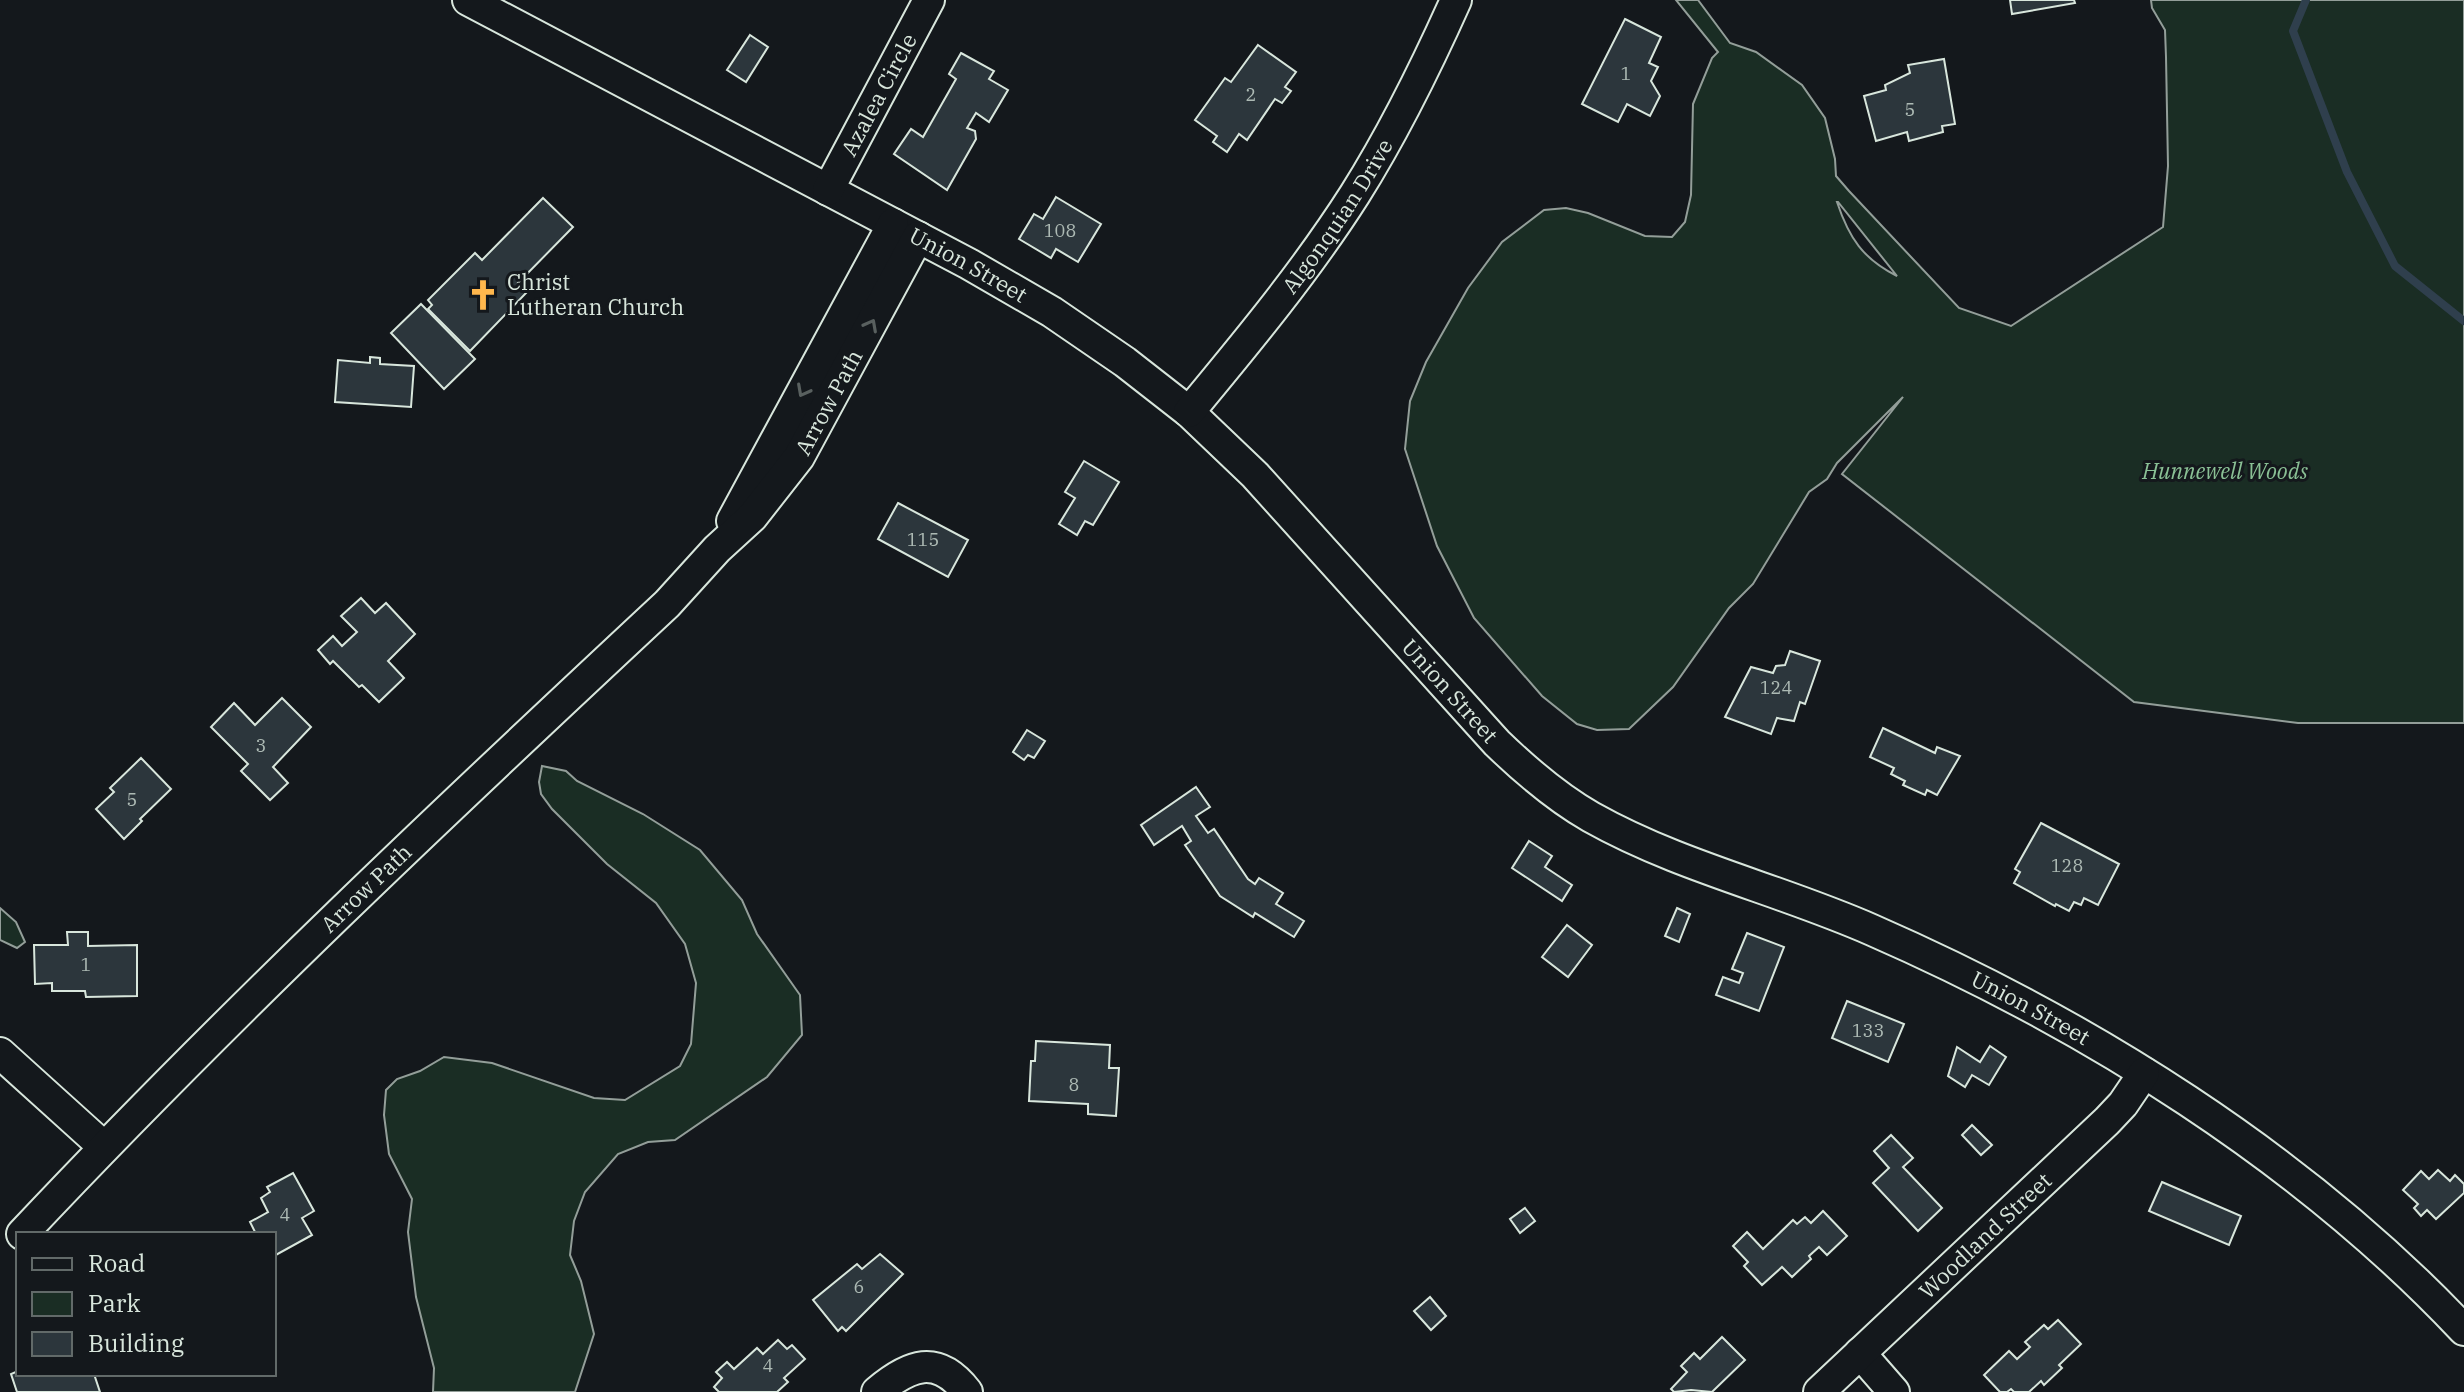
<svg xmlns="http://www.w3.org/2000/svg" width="2464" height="1392" font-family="'IBM Plex Serif',serif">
  <rect width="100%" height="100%" fill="#14181c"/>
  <g fill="#1a2d24" stroke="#939e99" stroke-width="2" fill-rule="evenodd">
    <path d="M1676,0H1698L1730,43L1756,52L1802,85L1825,118L1835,159L1836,176L1849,191L1959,308L2011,326L2163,227L2168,166L2166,57L2165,30L2152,8L2151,0H2464V723H2298L2134,702L1842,474L1903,397L1837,463L1827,479L1809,492L1753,584L1729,608L1673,687L1629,729L1597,730L1577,724L1542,696L1474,618L1437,546L1405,449L1410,401L1426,362L1468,288L1502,242L1544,210L1566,208L1588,213L1645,236L1672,237L1685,222L1691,195L1693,104L1712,58L1718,52ZM1837,202H1838L1897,276C1863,259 1849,238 1837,202Z"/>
    <polygon points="542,766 566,771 577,781 643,814 700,850 742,900 757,934 800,995 802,1035 767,1077 675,1140 648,1142 618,1154 585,1192 574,1221 570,1255 581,1281 594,1334 575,1392 433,1392 434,1368 416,1297 408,1232 412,1199 389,1154 384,1115 386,1090 397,1079 420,1071 444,1057 492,1063 594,1098 625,1100 680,1066 691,1044 696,983 685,944 656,903 607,864 552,809 541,794 539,782"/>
    <polygon points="0,908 16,922 25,942 17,948 0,940"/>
  </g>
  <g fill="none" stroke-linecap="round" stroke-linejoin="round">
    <polyline stroke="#2f3f4d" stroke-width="8" points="2306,0 2293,31 2347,172 2395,266 2464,321"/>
  </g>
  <g fill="#2c363c" stroke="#d8e6dc" stroke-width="2">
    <polygon points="2010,0 2074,0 2075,3 2012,14"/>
    <polygon points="1625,19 1661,37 1649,63 1658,67 1651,81 1660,96 1650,116 1627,104 1618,122 1582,104"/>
    <polygon points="750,35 768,47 746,82 727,70"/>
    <polygon points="1258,45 1296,72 1285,87 1291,91 1282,103 1275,99 1247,140 1239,134 1227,152 1213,142 1217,136 1195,120 1225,78 1231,82"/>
    <polygon points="961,53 994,71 989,79 1008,90 989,122 976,113 967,128 975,131 976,139 947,190 894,154 911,129 923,137 956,79 949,74"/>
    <polygon points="1944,59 1955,124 1942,126 1943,132 1909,141 1907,132 1876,141 1864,96 1886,90 1885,85 1910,73 1908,65"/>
    <polygon points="1056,197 1101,224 1078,262 1056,249 1051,258 1019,239 1034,214 1043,219"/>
    <polygon points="543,198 573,227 518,283 527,292 470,351 428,309 432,305 428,300 475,253 482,260"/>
    <polygon points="421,304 475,359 444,389 391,333"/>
    <polygon points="370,357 380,358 380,364 414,366 411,407 335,402 338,360 370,363"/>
    <polygon points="1084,461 1119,482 1093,525 1085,521 1077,535 1059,524 1075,498 1065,492"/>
    <polygon points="898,503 968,540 948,577 878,539"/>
    <polygon points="361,598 375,613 386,603 415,634 388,661 404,678 379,702 362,685 359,687 333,661 330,664 318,650 333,636 342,646 357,632 341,616"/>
    <polygon points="1790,651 1820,661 1805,704 1800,702 1794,721 1777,718 1771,734 1725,717 1751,667 1773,673 1776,666 1785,665"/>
    <polygon points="282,698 311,727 273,767 288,783 270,800 241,771 248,764 211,727 234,703 255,725"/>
    <polygon points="1883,728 1935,753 1937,747 1960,756 1937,795 1927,790 1925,795 1903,785 1905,781 1891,774 1894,768 1870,757"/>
    <polygon points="1027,730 1045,741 1034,758 1028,755 1024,760 1013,752"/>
    <polygon points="141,758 171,789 140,819 142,821 124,839 96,809 114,792 110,788"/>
    <polygon points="1196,787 1210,807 1196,816 1208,833 1214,829 1248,879 1255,884 1259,878 1283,893 1276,904 1304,921 1294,937 1255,913 1253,917 1220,896 1185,845 1191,841 1182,826 1154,845 1141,825"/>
    <polygon points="2041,823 2119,864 2098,905 2084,898 2081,905 2074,902 2069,911 2056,904 2055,906 2014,883 2020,872 2015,869"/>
    <polygon points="1529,841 1552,856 1545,867 1572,885 1562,901 1512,868"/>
    <polygon points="1677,908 1690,914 1679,942 1665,936"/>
    <polygon points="1567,925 1592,945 1568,977 1542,957"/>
    <polygon points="67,932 88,932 88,946 137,945 137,996 86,997 85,991 52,991 52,983 35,984 34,945 68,945"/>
    <polygon points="1747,933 1784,947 1759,1011 1716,995 1723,977 1739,983 1743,973 1732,969"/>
    <polygon points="1847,1001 1904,1024 1888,1062 1832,1038"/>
    <polygon points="1036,1041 1110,1045 1109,1068 1119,1068 1116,1116 1088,1114 1088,1104 1029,1101 1031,1061 1035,1061"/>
    <polygon points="1990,1046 2006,1057 1989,1085 1972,1075 1965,1087 1948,1076 1957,1047 1980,1062"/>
    <polygon points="1972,1125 1992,1145 1981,1155 1962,1135"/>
    <polygon points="1891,1135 1913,1158 1903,1167 1942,1208 1918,1231 1873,1183 1889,1168 1874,1151"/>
    <polygon points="2438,1170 2450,1181 2455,1175 2464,1184 2464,1193 2436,1219 2427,1210 2421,1216 2414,1208 2418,1204 2403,1190 2421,1171 2429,1179"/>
    <polygon points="293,1173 314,1211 302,1218 312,1235 274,1256 274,1234 256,1234 250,1222 268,1212 261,1198 270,1192 267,1187"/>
    <polygon points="2162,1182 2241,1216 2229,1245 2149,1211"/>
    <polygon points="1525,1208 1535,1221 1520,1233 1510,1219"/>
    <polygon points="1823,1211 1847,1236 1827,1255 1819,1247 1809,1256 1811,1259 1792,1277 1782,1267 1762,1285 1744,1266 1748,1262 1733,1246 1747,1232 1763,1249 1793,1220 1797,1224 1805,1217 1811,1223"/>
    <polygon points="880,1254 903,1274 846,1331 842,1327 838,1331 813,1300 857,1264 862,1269"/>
    <polygon points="1430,1297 1446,1316 1431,1330 1414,1311"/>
    <polygon points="2058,1320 2081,1344 2059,1365 2062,1368 2044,1385 2041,1381 2029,1392 2014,1392 2011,1389 2007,1392 2000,1392 1984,1375 2009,1351 2017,1359 2030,1347 2025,1342 2044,1325 2048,1329"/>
    <polygon points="1722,1337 1745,1360 1712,1392 1691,1390 1674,1392 1671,1389 1687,1372 1681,1366 1694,1353 1700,1359"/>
    <polygon points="778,1340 787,1349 792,1345 805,1359 784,1378 788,1382 777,1392 719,1392 714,1387 722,1378 716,1372 727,1362 734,1369 757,1348 763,1354"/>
    <polygon points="18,1371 18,1374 94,1374 100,1392 17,1392 11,1374"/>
  </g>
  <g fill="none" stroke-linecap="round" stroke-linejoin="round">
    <defs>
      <g id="minor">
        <path id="s1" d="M468,0L969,264L1052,312L1125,362L1189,412L1255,475L1497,743C1526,771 1556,797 1591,817C1680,867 1779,889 1872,930C2087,1024 2302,1158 2464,1330"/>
        <path id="s2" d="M828,190L929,0"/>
        <path id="s3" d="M1189,412C1247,342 1306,271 1355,194C1394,132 1426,67 1456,0"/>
        <polyline points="732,521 893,224"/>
        <polyline points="0,1053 104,1147"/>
        <path id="s4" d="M22,1234C228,1015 447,809 667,604L717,549L752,517L799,457L918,237"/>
        <polyline points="1860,1353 1894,1392"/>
        <path d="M877,1392C909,1365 937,1353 967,1392"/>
        <path id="s5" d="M1819,1392L2107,1121L2123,1104L2144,1073"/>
      </g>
    </defs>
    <use href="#minor" stroke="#d8e6dc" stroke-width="34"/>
    <use href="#minor" stroke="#14181c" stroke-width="30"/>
  </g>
  <defs><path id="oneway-chevron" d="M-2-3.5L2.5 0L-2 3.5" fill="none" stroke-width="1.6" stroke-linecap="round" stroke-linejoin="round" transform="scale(2)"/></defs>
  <g stroke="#59605f">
    <use href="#oneway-chevron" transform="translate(871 325) rotate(-62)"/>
    <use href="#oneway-chevron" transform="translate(803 391) rotate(118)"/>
  </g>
  <defs>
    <symbol id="church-bare" viewBox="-9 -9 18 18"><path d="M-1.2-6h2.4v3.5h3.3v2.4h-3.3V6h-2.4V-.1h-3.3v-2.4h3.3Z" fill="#ffb74d" stroke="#14181c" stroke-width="2.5" paint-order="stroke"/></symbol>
  </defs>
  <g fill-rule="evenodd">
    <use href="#church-bare" x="461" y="273" width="44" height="44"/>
  </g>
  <g text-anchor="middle" stroke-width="6" stroke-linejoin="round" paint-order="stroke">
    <g font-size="18" fill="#adbab4">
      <text x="1626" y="80">1</text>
      <text x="1251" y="101">2</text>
      <text x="1910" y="116">5</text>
      <text x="1060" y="237">108</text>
      <text x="923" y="546">115</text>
      <text x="1776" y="694">124</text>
      <text x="261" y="752">3</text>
      <text x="132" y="806">5</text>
      <text x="2067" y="872">128</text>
      <text x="86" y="971">1</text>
      <text x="1868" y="1037">133</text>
      <text x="1074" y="1091">8</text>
      <text x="285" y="1221">4</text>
      <text x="859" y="1293">6</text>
      <text x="768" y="1372">4</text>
    </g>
    <g font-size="22" fill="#d8e6dc" stroke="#14181c">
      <text dy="8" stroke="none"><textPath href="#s2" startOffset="108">Azalea Circle</textPath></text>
      <text dy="8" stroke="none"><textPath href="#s3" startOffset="246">Algonquian Drive</textPath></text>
      <text dy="8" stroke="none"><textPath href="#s1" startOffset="566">Union Street</textPath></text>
      <text dy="8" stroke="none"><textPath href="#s4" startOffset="1162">Arrow Path</textPath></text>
      <text dy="8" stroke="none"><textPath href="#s1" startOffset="1214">Union Street</textPath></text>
      <text dy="8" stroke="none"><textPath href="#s4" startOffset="488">Arrow Path</textPath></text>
      <text dy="8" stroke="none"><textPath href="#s1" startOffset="1884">Union Street</textPath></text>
      <text dy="8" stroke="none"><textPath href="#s5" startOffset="228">Woodland Street</textPath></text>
    </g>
    <g font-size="22" fill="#d8e6dc" stroke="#14181c" text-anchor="start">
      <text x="507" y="290">Christ<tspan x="507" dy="25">Lutheran Church</tspan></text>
    </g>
    <g font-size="22" font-style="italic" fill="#8ac095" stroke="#14181c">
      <text x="2225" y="479">Hunnewell Woods</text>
    </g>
  </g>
  <rect x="16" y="1232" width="260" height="144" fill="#14181c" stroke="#626a69" stroke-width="2"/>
  <rect x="32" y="1258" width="40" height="12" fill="#14181c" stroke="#626a69" stroke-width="2"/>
  <text x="88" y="1272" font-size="24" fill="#d8e6dc">Road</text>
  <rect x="32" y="1292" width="40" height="24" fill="#1a2d24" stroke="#626a69" stroke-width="2"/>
  <text x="88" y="1312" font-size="24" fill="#d8e6dc">Park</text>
  <rect x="32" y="1332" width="40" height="24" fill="#2c363c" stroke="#626a69" stroke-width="2"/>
  <text x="88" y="1352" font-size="24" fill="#d8e6dc">Building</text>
</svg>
